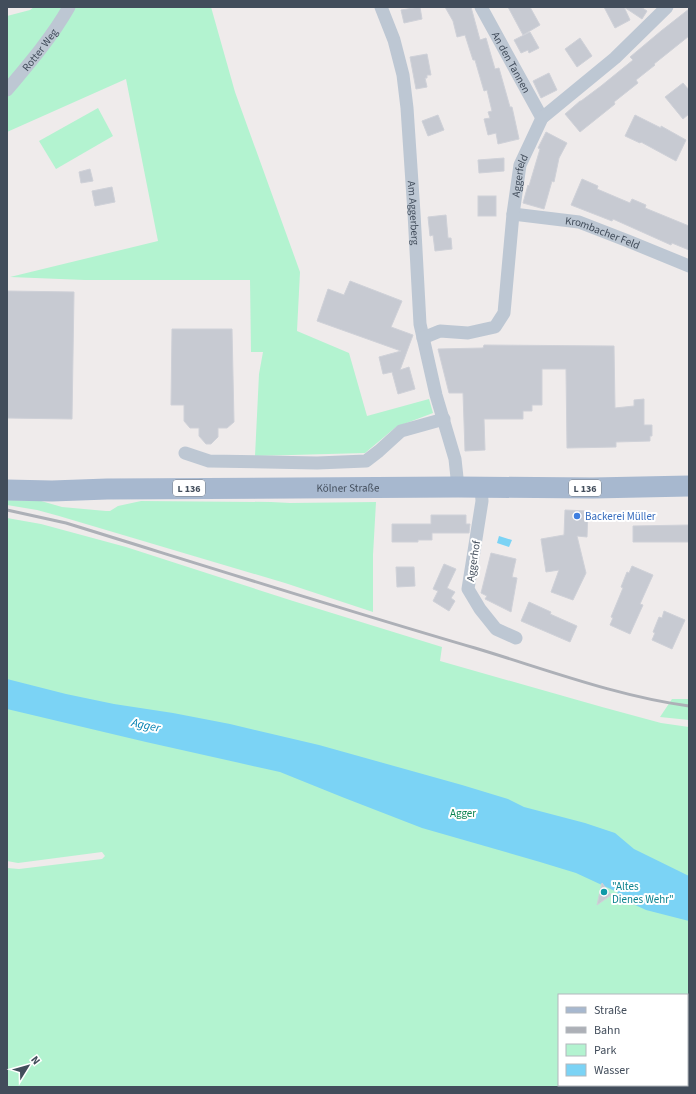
<svg xmlns="http://www.w3.org/2000/svg" width="696" height="1094" font-family="'Source Sans 3',sans-serif">
  <rect width="100%" height="100%" fill="#efebeb"/>
  <g fill="#b3f3d0" fill-rule="evenodd">
    <polygon points="34,7 211,7 235,92 300,272 297,331 349,353 367,416 429,399 433,413 396,427 365,453 255,456 259,374 263,352 251,352 250,280 85,280 10,277 158,241 126,79 7,132 7,16 30,10"/>
    <polygon points="98,108 113,136 56,169 39,141"/>
    <polygon points="7,500 41,501 62,507 106,511 110,511 118,506 141,501 271,502 290,503 376,502 373,555 373,612 285,583 59,516 37,510 7,505"/>
    <path d="M7,518L41,524L126,547L293,601L442,647L440,661L602,707L661,723L689,727V1087H7V868L19,869L102,859L105,856L102,852L18,863L7,861ZM559,995H687V1085H559Z"/>
    <polygon points="672,699 689,699 689,720 660,717"/>
  </g>
  <g fill="#7bd3f5">
    <polygon points="499,536 512,540 509,547 497,543"/>
    <polygon points="7,679 66,694 114,704 173,713 230,724 319,745 462,785 508,799 524,807 585,823 615,833 634,849 689,876 689,921 646,910 622,899 617,892 576,873 540,862 422,828 342,797 280,772 146,742 7,709"/>
  </g>
  <g fill="#c7cad2" stroke="#cfd1d8">
    <polygon points="420,7 422,19 404,23 401,10"/>
    <polygon points="445,7 471,7 480,40 486,38 495,69 499,68 510,107 512,107 519,139 498,144 496,133 488,135 484,119 490,118 488,112 492,111 487,90 484,91 475,60 473,60 465,35 457,37 453,21"/>
    <polygon points="508,7 530,7 540,25 523,35"/>
    <polygon points="604,7 641,7 647,11 642,19 624,7 630,20 615,28"/>
    <polygon points="689,9 689,36 654,64 655,65 636,80 638,83 614,102 615,104 580,132 565,114 580,101 581,101 601,86 633,60 630,57 661,31"/>
    <polygon points="530,32 539,48 529,53 528,50 521,53 514,40"/>
    <polygon points="580,38 592,56 577,67 565,49"/>
    <polygon points="427,54 431,75 427,75 427,78 425,78 427,87 416,89 410,57"/>
    <polygon points="549,73 557,90 541,98 533,81"/>
    <polygon points="683,83 689,90 689,114 683,119 665,97"/>
    <polygon points="438,115 444,130 428,136 422,121"/>
    <polygon points="635,115 661,128 661,126 686,140 676,161 641,142 640,143 625,136"/>
    <polygon points="546,132 567,143 559,158 554,182 552,181 544,209 523,203 528,185 529,186 540,149 538,148"/>
    <polygon points="504,158 504,171 479,173 478,160"/>
    <polygon points="90,169 93,181 81,183 79,172"/>
    <polygon points="582,179 598,186 597,189 630,203 632,199 646,205 645,208 689,226 689,250 672,243 671,245 613,219 612,221 571,205"/>
    <polygon points="112,187 115,202 95,206 92,191"/>
    <rect x="478" y="196" width="18" height="20"/>
    <polygon points="446,215 448,238 451,238 452,249 435,251 433,235 430,236 428,217"/>
    <polygon points="350,281 402,301 391,327 413,335 400,370 409,367 415,389 398,394 392,372 383,374 379,357 401,351 317,321 328,289 344,295"/>
    <polygon points="7,291 74,292 72,419 7,418"/>
    <polygon points="172,329 232,329 234,422 227,428 218,428 218,437 211,444 206,444 199,436 199,428 190,428 184,421 184,405 171,405"/>
    <polygon points="484,345 614,346 615,408 634,406 634,400 644,399 644,425 652,425 652,436 650,436 650,441 616,442 616,447 567,448 566,369 542,369 542,405 532,405 532,411 523,411 523,419 484,419 485,450 465,451 463,393 449,393 438,349 483,348"/>
    <polygon points="565,510 588,511 587,537 577,536 586,573 573,600 551,592 559,570 546,572 541,539 564,535"/>
    <polygon points="431,515 466,515 466,524 470,524 469,533 432,533 432,540 418,540 418,542 392,542 392,524 431,524"/>
    <polygon points="689,525 689,542 633,542 633,526"/>
    <polygon points="491,553 516,559 512,577 517,578 511,612 485,599 487,596 481,593"/>
    <polygon points="444,564 456,569 447,588 455,592 451,598 455,601 449,611 433,601 438,591 433,589"/>
    <polygon points="632,566 653,575 640,604 643,605 630,634 610,625 613,618 611,617 623,588 621,587 627,572 629,573"/>
    <polygon points="396,567 414,567 415,586 397,587"/>
    <polygon points="529,602 551,612 550,614 577,626 570,642 521,621"/>
    <polygon points="664,611 685,620 672,649 652,640 655,633 653,632 659,617 662,618"/>
    <polygon points="602,883 611,895 597,905"/>
  </g>
  <g fill="none" stroke-linecap="round" stroke-linejoin="round">
    <g stroke="#bdc7d3" stroke-width="13">
      <path id="s1" d="M381,7L394,40L403,75L407,108L414,213L420,324L436,395L455,459L458,487"/>
      <path id="s2" d="M481,7L542,118"/>
      <path id="s3" d="M7,90C29,64 52,37 69,7"/>
      <path id="s4" d="M513,214L579,222L628,241L689,266"/>
      <path id="s5" d="M423,338L440,331L468,333L495,327L504,313L513,214L520,165L542,118L615,58L667,7"/>
      <polyline points="185,453 209,461 317,463 366,461 379,451 401,431 444,419"/>
      <polyline points="481,487 482,501 468,589 480,609 496,629 516,638"/>
    </g>
    <path stroke="#a7b8cf" stroke-width="21" id="s6" d="M7,490L52,491L107,489L458,487L593,488L689,486"/>
    <path stroke="#adb0b7" stroke-width="3" d="M7,510L66,523C202,565 338,608 475,648C545,669 616,696 689,706"/>
  </g>
  <circle fill="#3f7fe0" stroke="#fff" stroke-width="1.5" cx="577" cy="516" r="4"/>
  <circle fill="#0f9aa8" stroke="#fff" stroke-width="1.5" cx="604" cy="892" r="4"/>
  <g text-anchor="middle" stroke-width="4" stroke-linejoin="round" paint-order="stroke">
    <g fill="#fff" stroke="#7b828c" stroke-width="1">
      <rect x="173" y="480" width="32" height="16" rx="3"/>
      <rect x="569" y="480" width="32" height="16" rx="3"/>
    </g>
    <g font-size="10" font-weight="bold" fill="#424d5b">
      <text x="189" y="492">L 136</text>
      <text x="585" y="492">L 136</text>
    </g>
    <g font-size="11" fill="#424d5b" stroke="#fff">
      <text dy="4" stroke="none"><textPath href="#s3" startOffset="52">Rotter Weg</textPath></text>
      <text dy="4" stroke="none"><textPath href="#s2" startOffset="63">An den Tannen</textPath></text>
      <text dy="4" stroke="none"><textPath href="#s5" startOffset="229">Aggerfeld</textPath></text>
      <text dy="4" stroke="none"><textPath href="#s1" startOffset="210">Am Aggerberg</textPath></text>
      <text dy="4" stroke="none"><textPath href="#s4" startOffset="92">Krombacher Feld</textPath></text>
      <text dy="4" stroke="none"><textPath href="#s6" startOffset="341">Kölner Straße</textPath></text>
      <text transform="translate(473 561) rotate(-81)" y="4">Aggerhof</text>
    </g>
    <g font-size="11" fill="#366cbe" stroke="#fff" text-anchor="start">
      <text x="585" y="520">Backerei Müller</text>
    </g>
    <g font-size="11" fill="#0c8350" stroke="#fff">
      <text x="463" y="817">Agger</text>
    </g>
    <g font-size="11" fill="#0d838f" stroke="#fff" text-anchor="start">
      <text x="612" y="890">"Altes<tspan x="612" dy="13">Dienes Wehr"</tspan></text>
    </g>
    <g font-size="12" font-style="italic" fill="#007fb0" stroke="#fff">
      <text transform="translate(146 725) rotate(12)" y="4">Agger</text>
    </g>
  </g>
  <rect width="696" height="1094" fill="none" stroke="#424d5b" stroke-width="16"/>
  <rect x="558" y="994" width="130" height="92" fill="#ffffff" stroke="#b3b8bd"/>
  <rect x="566" y="1007" width="20" height="6" fill="#a7b8cf" stroke="#b3b8bd"/>
  <text x="594" y="1014" font-size="12" fill="#424d5b">Straße</text>
  <rect x="566" y="1027" width="20" height="6" fill="#adb0b7" stroke="#b3b8bd"/>
  <text x="594" y="1034" font-size="12" fill="#424d5b">Bahn</text>
  <rect x="566" y="1044" width="20" height="12" fill="#b3f3d0" stroke="#b3b8bd"/>
  <text x="594" y="1054" font-size="12" fill="#424d5b">Park</text>
  <rect x="566" y="1064" width="20" height="12" fill="#7bd3f5" stroke="#b3b8bd"/>
  <text x="594" y="1074" font-size="12" fill="#424d5b">Wasser</text>
  <g transform="translate(28 1066) rotate(53)" stroke="#ffffff" stroke-width="3" paint-order="stroke">
  <path d="M0-3L7 15L0 10L-7 15Z" fill="#424d5b"/>
  <text y="-6" font-size="11" font-weight="bold" text-anchor="middle" fill="#424d5b">N</text>
  </g>
</svg>
